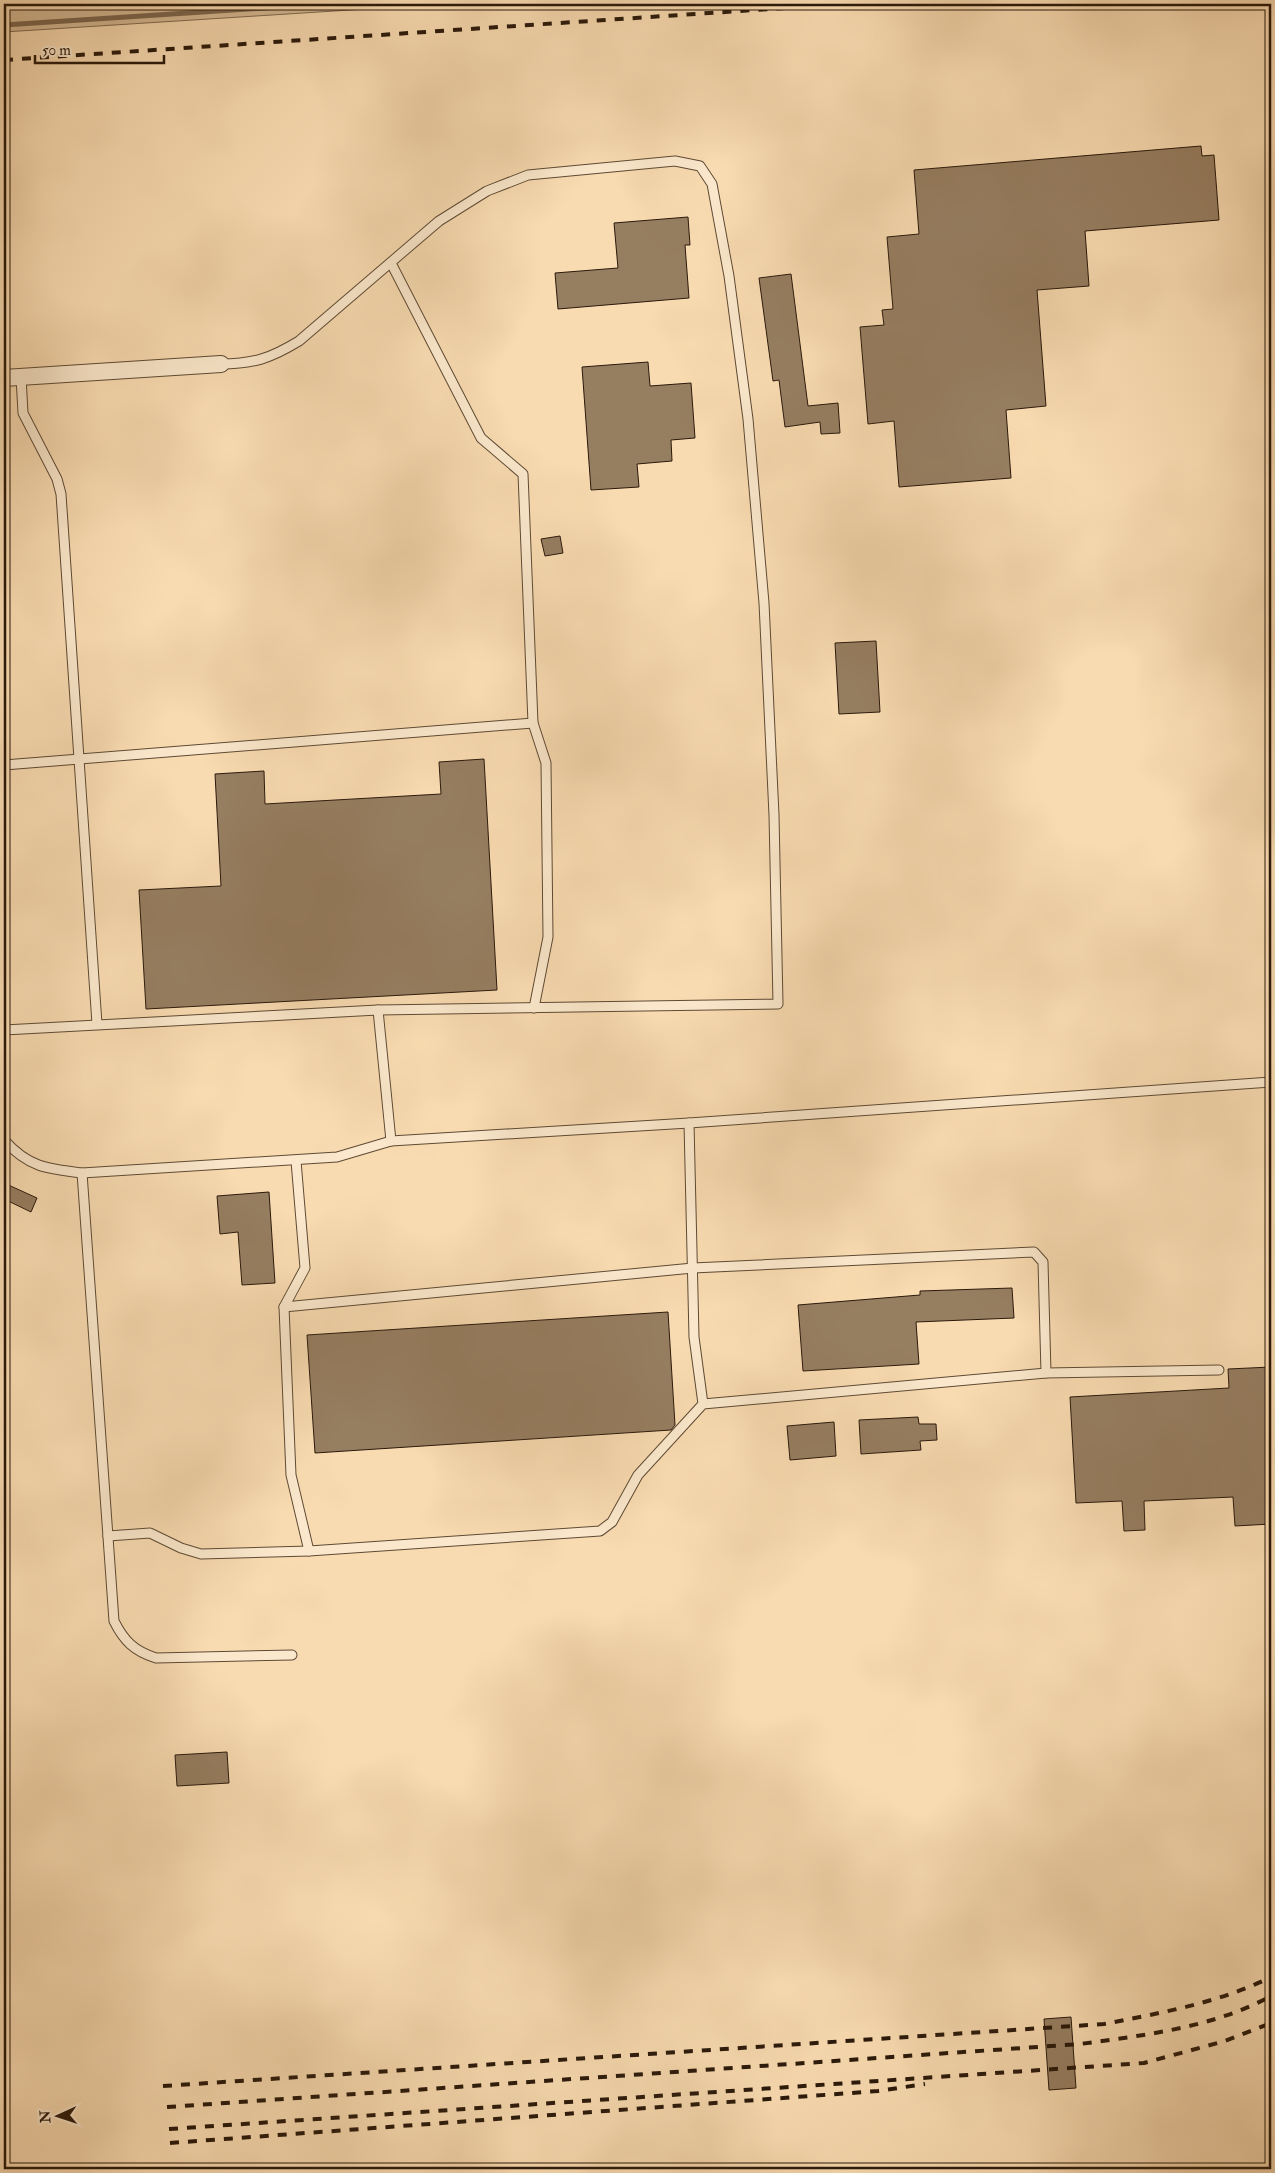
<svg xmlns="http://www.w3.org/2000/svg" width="1275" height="2173" font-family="'IM FELL Double Pica',serif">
  <rect width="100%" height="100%" fill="#f9dbb1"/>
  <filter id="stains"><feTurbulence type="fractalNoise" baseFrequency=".004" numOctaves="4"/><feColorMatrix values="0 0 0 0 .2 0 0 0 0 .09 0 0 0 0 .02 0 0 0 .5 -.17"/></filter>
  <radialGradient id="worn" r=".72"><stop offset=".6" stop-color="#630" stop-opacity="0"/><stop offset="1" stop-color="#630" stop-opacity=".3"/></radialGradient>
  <polygon fill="#d6ba95" stroke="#806a50" points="4,4 445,4 4,32"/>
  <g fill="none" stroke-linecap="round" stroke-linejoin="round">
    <polyline stroke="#7c664d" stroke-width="5" points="4,25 327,4"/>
  </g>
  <g fill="#967e61" stroke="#2a190b">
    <polygon points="1201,146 1202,156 1214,155 1219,220 1085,231 1089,286 1037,290 1046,406 1006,410 1011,478 899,487 894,421 868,424 860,327 884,325 882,310 893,309 887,237 919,234 914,170"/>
    <polygon points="688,217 690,245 685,245 689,298 558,309 555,273 618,268 614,223"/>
    <polygon points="791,274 808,406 838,403 840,433 821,434 820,422 785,427 779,380 773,381 759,278"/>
    <polygon points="648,362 650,386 691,383 695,438 671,440 672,461 637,464 639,487 591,490 582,367"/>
    <polygon points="560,536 563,553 545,556 541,539"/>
    <polygon points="876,641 880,712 839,714 835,643"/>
    <polygon points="484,759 497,990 146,1009 139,890 221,886 215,774 264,771 265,804 441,794 439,762"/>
    <polygon points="4,1183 37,1198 31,1212 4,1199"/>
    <polygon points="269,1192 275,1283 242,1285 238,1232 220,1234 217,1196"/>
    <polygon points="1012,1288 1014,1318 916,1322 919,1364 803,1371 798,1305 920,1295 920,1291"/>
    <polygon points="668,1312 675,1425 671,1430 315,1453 307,1335"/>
    <polygon points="1271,1367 1271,1524 1235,1526 1233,1497 1144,1501 1145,1530 1124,1531 1122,1501 1076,1503 1070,1397 1229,1388 1228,1369"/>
    <polygon points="918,1417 919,1424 936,1424 937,1440 920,1441 921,1450 861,1454 859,1420"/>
    <polygon points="834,1422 836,1456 790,1460 787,1426"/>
    <polygon points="227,1752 229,1783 177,1786 175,1755"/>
    <polygon points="1071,2017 1076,2088 1049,2090 1044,2019"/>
  </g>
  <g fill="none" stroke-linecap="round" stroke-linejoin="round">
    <defs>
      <g id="lane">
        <polyline points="21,377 23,413 57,479 61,494 97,1024"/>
        <polyline points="533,723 546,763 548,937 534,1008"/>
        <polyline points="4,765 533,723 523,474 481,438 391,263"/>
        <polyline points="378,1010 391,1141"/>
        <path d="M4,1030L378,1010L778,1004L774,815L764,603L748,419L729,276L712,184L700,166L675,161L528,175L487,191L439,221L299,341C271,358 254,364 221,364"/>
        <polyline points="689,1123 694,1337 703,1404"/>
        <path d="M4,1140C28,1167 47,1169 82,1173L337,1157L391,1141L689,1123L1271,1082"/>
        <polyline points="296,1161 305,1268 284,1307 291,1475 309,1551 600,1531 612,1522 638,1475 703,1404 1046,1373 1219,1370"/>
        <path d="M82,1173L114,1621C124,1641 134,1651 156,1658L292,1655"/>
        <polyline points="284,1307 693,1268 1034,1252 1043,1262 1046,1373"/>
        <polyline points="108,1536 150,1533 181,1548 201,1554 309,1551"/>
      </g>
      <polyline id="street" points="4,378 221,364"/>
    </defs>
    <use href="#lane" stroke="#5e4a34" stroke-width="11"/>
    <use href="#street" stroke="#5e4a34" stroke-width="18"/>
    <use href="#lane" stroke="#fbe8cc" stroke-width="9"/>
    <use href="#street" stroke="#fbe8cc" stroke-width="16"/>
    <g stroke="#2a190b" stroke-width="4" stroke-dasharray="9 9" stroke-linecap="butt">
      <polyline points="4,60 845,4"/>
      <path d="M163,2086L1104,2024C1160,2013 1219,2003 1271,1977"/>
      <path d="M167,2107L1080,2044C1145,2035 1212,2028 1271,1996"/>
      <polyline points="169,2129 1144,2063 1225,2041 1271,2023"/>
      <polyline points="170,2143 878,2091 925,2084"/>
    </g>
  </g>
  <rect width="1275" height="2173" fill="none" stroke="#f9dbb1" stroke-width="20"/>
  <rect x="5" y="5" width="1265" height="2163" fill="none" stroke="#2a190b" stroke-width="2.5"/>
  <rect x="10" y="10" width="1255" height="2153" fill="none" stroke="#2a190b"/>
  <g transform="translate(58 2116) rotate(267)" stroke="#fbe8cc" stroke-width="4" paint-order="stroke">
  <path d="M0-4L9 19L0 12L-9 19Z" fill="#2a190b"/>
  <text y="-8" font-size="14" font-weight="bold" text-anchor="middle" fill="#2a190b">N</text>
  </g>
  <path d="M35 55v8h129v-8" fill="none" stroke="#2a190b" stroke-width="2.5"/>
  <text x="42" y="55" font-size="15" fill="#2a190b" stroke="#fbe8cc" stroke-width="4" paint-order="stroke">50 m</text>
  <rect width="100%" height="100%" filter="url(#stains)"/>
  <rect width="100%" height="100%" fill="url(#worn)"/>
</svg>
